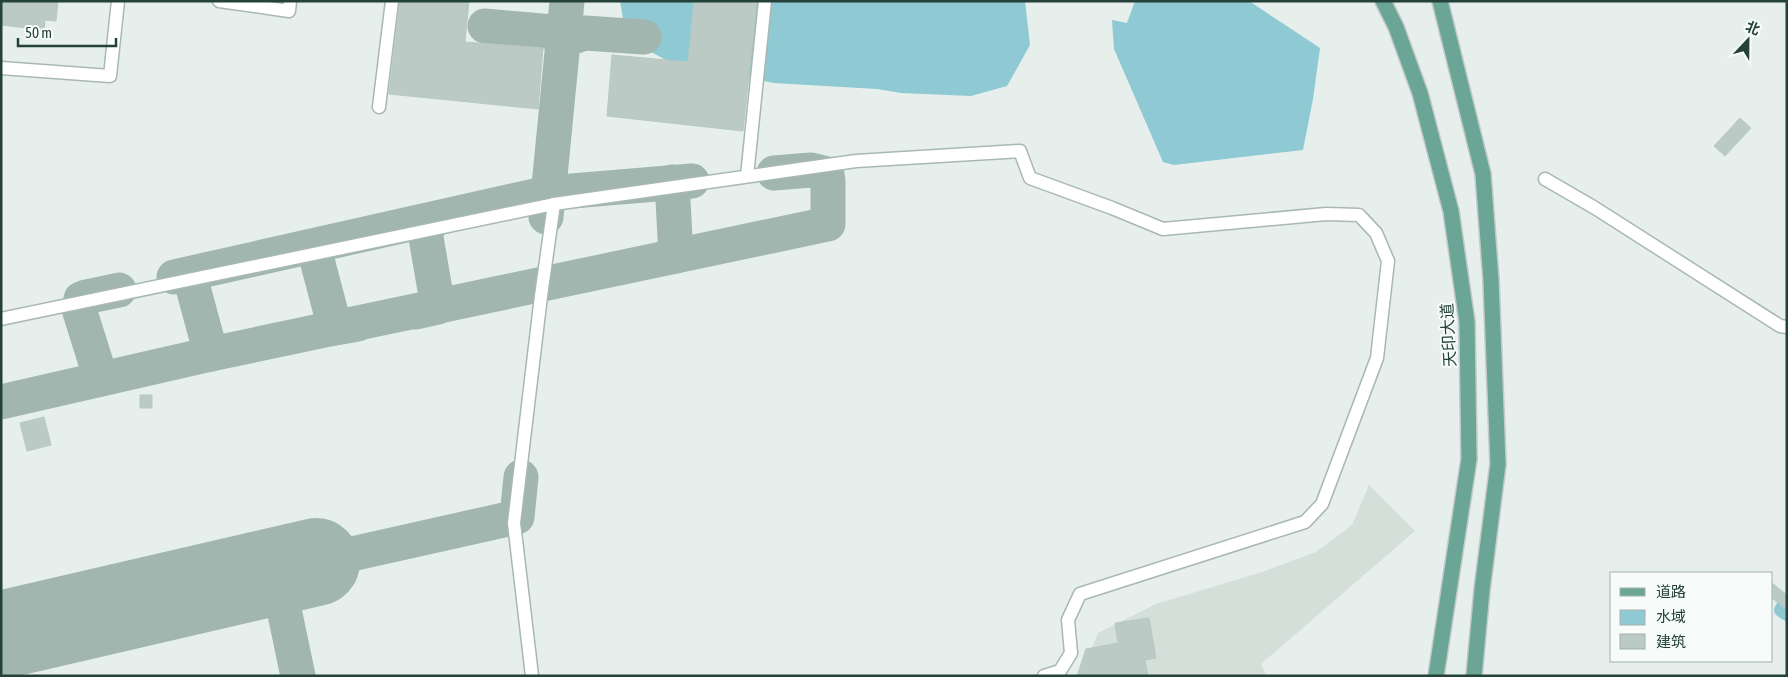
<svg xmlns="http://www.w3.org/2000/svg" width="1788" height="677" font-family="'Asap Condensed','Noto Sans SC',sans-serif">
  <rect width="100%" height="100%" fill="#e6efeb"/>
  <polygon fill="#d4dfda" points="1369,485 1415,531 1261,664 1267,676 1080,676 1098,633 1156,604 1259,573 1316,552 1352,525"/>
  <g fill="#8ec9d4">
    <polygon points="620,1 1025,1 1030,45 1007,86 971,96 901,93 877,89 774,83 673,64 635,43 623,19"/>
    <polygon points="1135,1 1249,1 1320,48 1313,99 1303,150 1174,165 1163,162 1114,49 1112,20 1127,23"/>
  </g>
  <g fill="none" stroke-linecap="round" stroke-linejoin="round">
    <polyline stroke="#8ec9d4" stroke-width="14" points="1787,600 1781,610 1787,614"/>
    <g stroke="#a2b6b0" stroke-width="35">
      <polyline points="485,26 553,32 563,40 585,33 644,37"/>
      <polyline points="672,182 676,256"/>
      <polyline points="546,217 567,1"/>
      <polyline points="323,244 317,253 317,260 335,328 358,324"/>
      <polyline points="196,273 191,280 192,284 211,354"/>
      <polyline points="174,277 548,193 692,181"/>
      <polyline points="416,312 438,307 425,232 434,219"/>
      <polyline points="101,379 79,309 81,299 86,297 119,290"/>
      <polyline points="1,402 211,354 828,224 828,181 827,174 811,170 774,173"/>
      <polyline points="316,562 517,517 521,477"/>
      <polyline points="276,571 298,676"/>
    </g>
    <polyline stroke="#a2b6b0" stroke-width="88" points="1,635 316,562"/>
  </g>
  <g fill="#bbcac4" stroke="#b8c9c2">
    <polygon points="1,1 58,1 56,21 45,20 44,30 1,25"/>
    <polygon points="400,1 469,1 465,42 543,48 538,109 389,94"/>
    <polygon points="694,1 757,1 743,131 607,116 612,55 688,62"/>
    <polygon points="1740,118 1751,128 1725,156 1714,146"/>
    <rect x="140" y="395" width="12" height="13"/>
    <polygon points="44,417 51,445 27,451 20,423"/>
    <polygon points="1772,583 1787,595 1787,610 1772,598"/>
    <polygon points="1149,618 1156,658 1145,660 1148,676 1077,676 1086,649 1118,643 1115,623"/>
  </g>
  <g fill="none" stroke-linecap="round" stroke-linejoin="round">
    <defs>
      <g id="minor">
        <polyline points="219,1 289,11 290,1"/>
        <polyline points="1,68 110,76 118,1"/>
        <polyline points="379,107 392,1"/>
        <polyline points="747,176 765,1"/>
        <polyline points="1545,179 1595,208 1780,326 1787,327"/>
        <polyline points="1,319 554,204"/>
        <polyline points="532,676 514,523 541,296 554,204 856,161 1020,151 1030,178 1112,208 1163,229 1326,214 1359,215 1376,233 1388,261 1377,358 1322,504 1305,522 1080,594 1068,620 1071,653 1060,671 1044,676"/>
      </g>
      <g id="major">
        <polyline points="1383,1 1396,27 1420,93 1451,211 1467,322 1469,459 1436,676"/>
        <polyline points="1440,1 1483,174 1491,280 1498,464 1482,590 1474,676"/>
      </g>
    </defs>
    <use href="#minor" stroke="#a8b8b2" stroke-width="15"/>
    <use href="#major" stroke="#c2cac8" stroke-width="18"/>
    <use href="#minor" stroke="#fff" stroke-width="12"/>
    <use href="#major" stroke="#6aa596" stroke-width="15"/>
  </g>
  <g text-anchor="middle" stroke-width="4" stroke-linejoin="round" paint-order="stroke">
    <g font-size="16" fill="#24423a" stroke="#f7fbf9">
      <text transform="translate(1448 335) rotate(-93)" y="6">天印大道</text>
    </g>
  </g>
  <rect width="1788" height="677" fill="none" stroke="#24423a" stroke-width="5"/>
  <rect x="1610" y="572" width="162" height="90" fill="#f7fbf9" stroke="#a3b1ad"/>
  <rect x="1620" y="588" width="25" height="8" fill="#6aa596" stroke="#a3b1ad"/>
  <text x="1656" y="597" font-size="15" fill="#24423a">道路</text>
  <rect x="1620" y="610" width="25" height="15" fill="#8ec9d4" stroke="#a3b1ad"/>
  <text x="1656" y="622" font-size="15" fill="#24423a">水域</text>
  <rect x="1620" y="634" width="25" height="15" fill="#bbcac4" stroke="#a3b1ad"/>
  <text x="1656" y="647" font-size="15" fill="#24423a">建筑</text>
  <g transform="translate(1748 40) rotate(22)" stroke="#f7fbf9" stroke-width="4" paint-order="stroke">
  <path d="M0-4L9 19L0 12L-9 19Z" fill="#24423a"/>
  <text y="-8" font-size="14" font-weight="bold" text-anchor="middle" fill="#24423a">北</text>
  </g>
  <path d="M18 38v8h98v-8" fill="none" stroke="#24423a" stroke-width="2.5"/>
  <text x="25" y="38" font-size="15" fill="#24423a" stroke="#f7fbf9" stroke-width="4" paint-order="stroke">50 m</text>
</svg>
